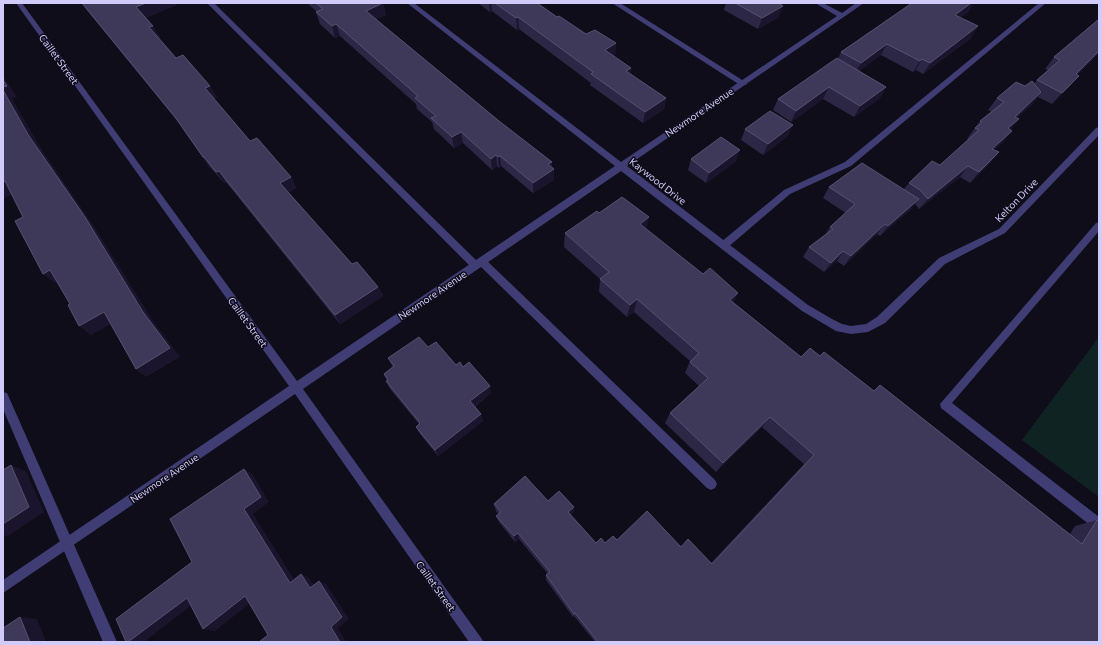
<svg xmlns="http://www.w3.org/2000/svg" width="1102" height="645" font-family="Commissioner,sans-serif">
  <rect width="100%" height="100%" fill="#0f0d1a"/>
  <polygon fill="#102323" points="1099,337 1099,497 1022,440"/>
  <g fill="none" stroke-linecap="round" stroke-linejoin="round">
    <g fill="#403d74" fill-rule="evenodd">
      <polygon points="207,3 214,3 477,261 481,257 484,258 715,480 717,484 715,488 711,490 707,488 479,265 475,269 472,268"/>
      <polygon points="612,3 620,3 747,83 746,85 740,85"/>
      <polygon points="1039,3 1046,3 851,166 790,194 727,248 721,248 719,245 721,242 784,190 845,162"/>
      <polygon points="1099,222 1099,231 952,403 1099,517 1099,531 1095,529 941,408 940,404 1096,223"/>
      <polygon points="3,392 7,393 117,642 103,642 3,409"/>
    </g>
    <polygon fill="#403d74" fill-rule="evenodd" points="16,3 22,3 297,381 615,166 407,3 414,3 621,162 837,16 815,3 823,3 842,13 856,3 864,3 627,166 808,305 832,319 842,324 851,326 866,324 877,317 939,258 999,229 1096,128 1099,127 1099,135 1005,233 945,264 885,323 868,332 851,334 836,331 802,311 621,171 303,389 484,642 469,642 295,394 3,593 3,580 289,386"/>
  </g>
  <g fill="#2d2746">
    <polygon points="81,3 174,3 176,5 145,18 160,37 158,38 176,58 217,97 214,99 250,141 291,177 296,188 288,192 352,264 378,287 383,296 340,324 226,182 224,183 211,168 210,168 183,128"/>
    <polygon points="307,3 383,3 386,15 376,19 499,121 552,162 552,167 554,180 533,193 501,166 499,168 497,166 492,170 463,143 454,148 434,129 432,122 417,109 416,104 340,36 335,38 320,24 316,12 317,12"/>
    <polygon points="478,3 537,3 557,17 586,34 616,43 615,55 613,56 631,68 630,74 666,98 664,109 643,123 590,85 591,83 519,29 517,30 492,11 490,12"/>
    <polygon points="726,3 778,3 779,17 758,29 724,10"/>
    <polygon points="912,3 973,3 968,12 960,18 971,38 923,74 916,70 913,72 881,55 859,71 886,87 880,98 854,117 823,99 791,122 773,110 778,99 838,59 841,52"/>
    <polygon points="1099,19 1099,53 1077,75 1079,76 1052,104 1038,97 1032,104 1017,118 1003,142 994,150 999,152 990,163 970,183 960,177 919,209 915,204 911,209 880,236 877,234 844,266 837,261 824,272 803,257 809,247 825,235 830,227 846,213 823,198 829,187 904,189 909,183 940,165 968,140 967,139 980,121 992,112 988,110 997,98 1025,86 1034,84 1037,80 1048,70 1045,69 1054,57"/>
    <polygon points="745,129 788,136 763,155 741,140"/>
    <polygon points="691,159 736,161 706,183 688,170"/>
    <polygon points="599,213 646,229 733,303 801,357 820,356 874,391 880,385 1070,534 1075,526 1097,520 1099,642 595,642 574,616 573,617 546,580 546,575 548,574 519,539 515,542 499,522 496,516 498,514 496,511 494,504 548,501 574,507 573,513 571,515 596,543 605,543 617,540 681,547 711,563 804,464 762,427 716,472 665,423 670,413 699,386 685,373 690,361 634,312 627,317 599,292 600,279 564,247 565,233"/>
    <polygon points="428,347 456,365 463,367 491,393 475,407 481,414 483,421 438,456 420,434 416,427 419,424 390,389 386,381 387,380 384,374 393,367 388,358"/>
  </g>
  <g fill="#1a152c">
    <polygon points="146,3 174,3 176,5 143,19 136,7"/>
    <polygon points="383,3 386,15 369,22 366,11"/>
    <polygon points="489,3 491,3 492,11 490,12"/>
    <polygon points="971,3 973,3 968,12 948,27 955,15"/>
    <polygon points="783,6 779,17 758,29 762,18"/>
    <polygon points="518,17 519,29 517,30 516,18"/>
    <polygon points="336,24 340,36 335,38 332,26"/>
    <polygon points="153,26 160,37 156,39 149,27"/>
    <polygon points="978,26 971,38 923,74 930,63"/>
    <polygon points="616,43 615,55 604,62 605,50"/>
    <polygon points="887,44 881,55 855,74 861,63"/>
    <polygon points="1099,51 1099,53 1066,86 1076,74"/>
    <polygon points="922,59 916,70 913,72 920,61"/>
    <polygon points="631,68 630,80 626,71"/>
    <polygon points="3,76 17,97 12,99 40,147 95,228 153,321 180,357 146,377 136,369 143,312 29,136 3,90"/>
    <polygon points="1079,76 1069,87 1052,104 1062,93"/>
    <polygon points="210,86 217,97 212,100 205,88"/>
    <polygon points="829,87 823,99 791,122 796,111"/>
    <polygon points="886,87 880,98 854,117 860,106"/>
    <polygon points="1041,92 1032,104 1006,128 1015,117"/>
    <polygon points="666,98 664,109 643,123 645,112"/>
    <polygon points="1019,119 1010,130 1008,128"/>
    <polygon points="793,125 788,136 763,155 768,144"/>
    <polygon points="1012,131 1003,142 983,160 992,149"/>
    <polygon points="461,132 463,143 454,148 452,137"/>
    <polygon points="740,150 736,161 706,183 709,173"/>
    <polygon points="999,152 990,163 970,183 979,172"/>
    <polygon points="496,155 497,166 492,170 491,159"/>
    <polygon points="500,156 501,166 499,168 498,157"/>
    <polygon points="203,157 204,157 211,168 210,168"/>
    <polygon points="552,162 552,170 554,169 554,180 533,193 533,183 548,164"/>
    <polygon points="968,166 960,177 919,209 928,199"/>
    <polygon points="219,171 226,182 224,183 216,172"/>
    <polygon points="291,177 296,188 286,194 280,183"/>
    <polygon points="5,181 17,192 3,199 3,182"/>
    <polygon points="919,199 911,209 880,236 888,226"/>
    <polygon points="649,217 646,231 640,224"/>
    <polygon points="885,224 877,234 844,266 851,256"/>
    <polygon points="843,251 837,261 824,272 831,263"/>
    <polygon points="50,270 62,280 55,283 43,274"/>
    <polygon points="378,287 383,296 340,324 335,315"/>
    <polygon points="738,293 732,305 730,300"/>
    <polygon points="637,299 634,312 627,317 630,305"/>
    <polygon points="104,312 115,322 91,335 79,326"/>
    <polygon points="490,386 491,393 472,409 470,401"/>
    <polygon points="481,414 483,421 438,456 435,450"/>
    <polygon points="770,417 762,427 716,472 723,463"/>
    <polygon points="11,465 26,471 44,512 8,536 3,535 3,524"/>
    <polygon points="244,469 253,475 269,502 253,514 298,586 290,583 244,509"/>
    <polygon points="574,507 573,513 567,519 568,512"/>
    <polygon points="518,533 519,539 515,542 514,536"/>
    <polygon points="301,574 308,577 318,591 310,588"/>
    <polygon points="319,581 326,584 349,619 338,628 346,642 340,642 331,627"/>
    <polygon points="245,596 255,599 215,631 203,629"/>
    <polygon points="187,598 198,600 144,642 128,642"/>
    <polygon points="20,617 37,619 46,642 30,642"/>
  </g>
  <g fill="#3f3959" stroke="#565072">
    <polygon points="82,3 146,3 136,7 153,26 149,27 176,58 183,55 210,86 205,88 250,141 257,138 291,177 280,183 352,264 357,262 378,287 335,315 219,171 216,172 204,157 203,157 175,117"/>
    <polygon points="316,3 383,3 366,11 499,121 552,162 548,164 554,169 533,183 500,156 498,157 496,155 491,159 461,132 452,137 431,118 436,116 415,98 418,96 336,24 332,26 316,12 323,9"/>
    <polygon points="495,3 537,3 557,17 559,16 586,34 595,30 616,43 605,50 631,68 626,71 666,98 645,112 591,74 593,72 518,17 516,18"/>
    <polygon points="735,3 778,3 783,6 762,18"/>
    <polygon points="912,3 971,3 955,15 978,26 930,63 922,59 920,61 887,44 861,63 841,52"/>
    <polygon points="1099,19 1099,51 1076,74 1079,76 1062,93 1037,80 1060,60 1054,57"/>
    <polygon points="837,58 886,87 860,106 829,87 796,111 778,99"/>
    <polygon points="3,80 7,86 3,87"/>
    <polygon points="1032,81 1041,92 1015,117 1019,119 1008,128 1012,131 992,149 999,152 979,172 968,166 928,199 920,190 909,183 932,161 940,165 979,130 975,128 982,122 980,121 1004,102 997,98 1016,82 1025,86"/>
    <polygon points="3,90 29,136 85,217 143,312 170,348 136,369 104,312 79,326 68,305 70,304 50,270 43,274 15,221 23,217 5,181 3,182"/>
    <polygon points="770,111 793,125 768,144 745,129"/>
    <polygon points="721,137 740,150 709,173 691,159"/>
    <polygon points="862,163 919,199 888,226 885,224 851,256 843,251 831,263 809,247 833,229 830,227 855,204 829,187"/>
    <polygon points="622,197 649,217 640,224 703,274 710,268 738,293 730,300 801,357 810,348 820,356 824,352 874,391 880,385 1082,544 1097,520 1099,521 1099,642 747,642 746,641 745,642 598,642 575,613 574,614 546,575 550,572 518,533 514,536 496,516 501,512 494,504 525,476 548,501 559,491 574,507 568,512 596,543 601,538 605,543 613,536 617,540 647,511 681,547 688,539 712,564 814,455 770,417 723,463 670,413 708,378 690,362 699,353 637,299 630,305 600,279 609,272 565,233 597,211 599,213"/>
    <polygon points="419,337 428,347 436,342 456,365 460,362 463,367 469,362 490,386 470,401 481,414 435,450 416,427 420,423 386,381 388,380 384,374 394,366 388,358"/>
    <polygon points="11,465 29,507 3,524 3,470"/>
    <polygon points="244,469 261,497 244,509 290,583 301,574 310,588 319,581 342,617 331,627 340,642 259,642 268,635 245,596 203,629 187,598 128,642 126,642 116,619 192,562 170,519"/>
    <polygon points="20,617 30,642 3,642 3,628"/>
  </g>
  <g text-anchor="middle" stroke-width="3" stroke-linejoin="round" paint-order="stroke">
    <g font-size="10" fill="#d1cbf9" stroke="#0f0d1a">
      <text transform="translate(59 59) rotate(54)" y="4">Caillet Street</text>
      <text transform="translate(699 112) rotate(-34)" y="4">Newmore Avenue</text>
      <text transform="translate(658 181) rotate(38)" y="4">Kaywood Drive</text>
      <text transform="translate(1016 200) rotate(-46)" y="4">Kelton Drive</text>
      <text transform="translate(432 295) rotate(-34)" y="4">Newmore Avenue</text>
      <text transform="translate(248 322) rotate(54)" y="4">Caillet Street</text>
      <text transform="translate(164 478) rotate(-34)" y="4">Newmore Avenue</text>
      <text transform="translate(436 586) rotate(54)" y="4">Caillet Street</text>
    </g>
  </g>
  <rect width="1102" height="645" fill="none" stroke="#d1cbf9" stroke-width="8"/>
</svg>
